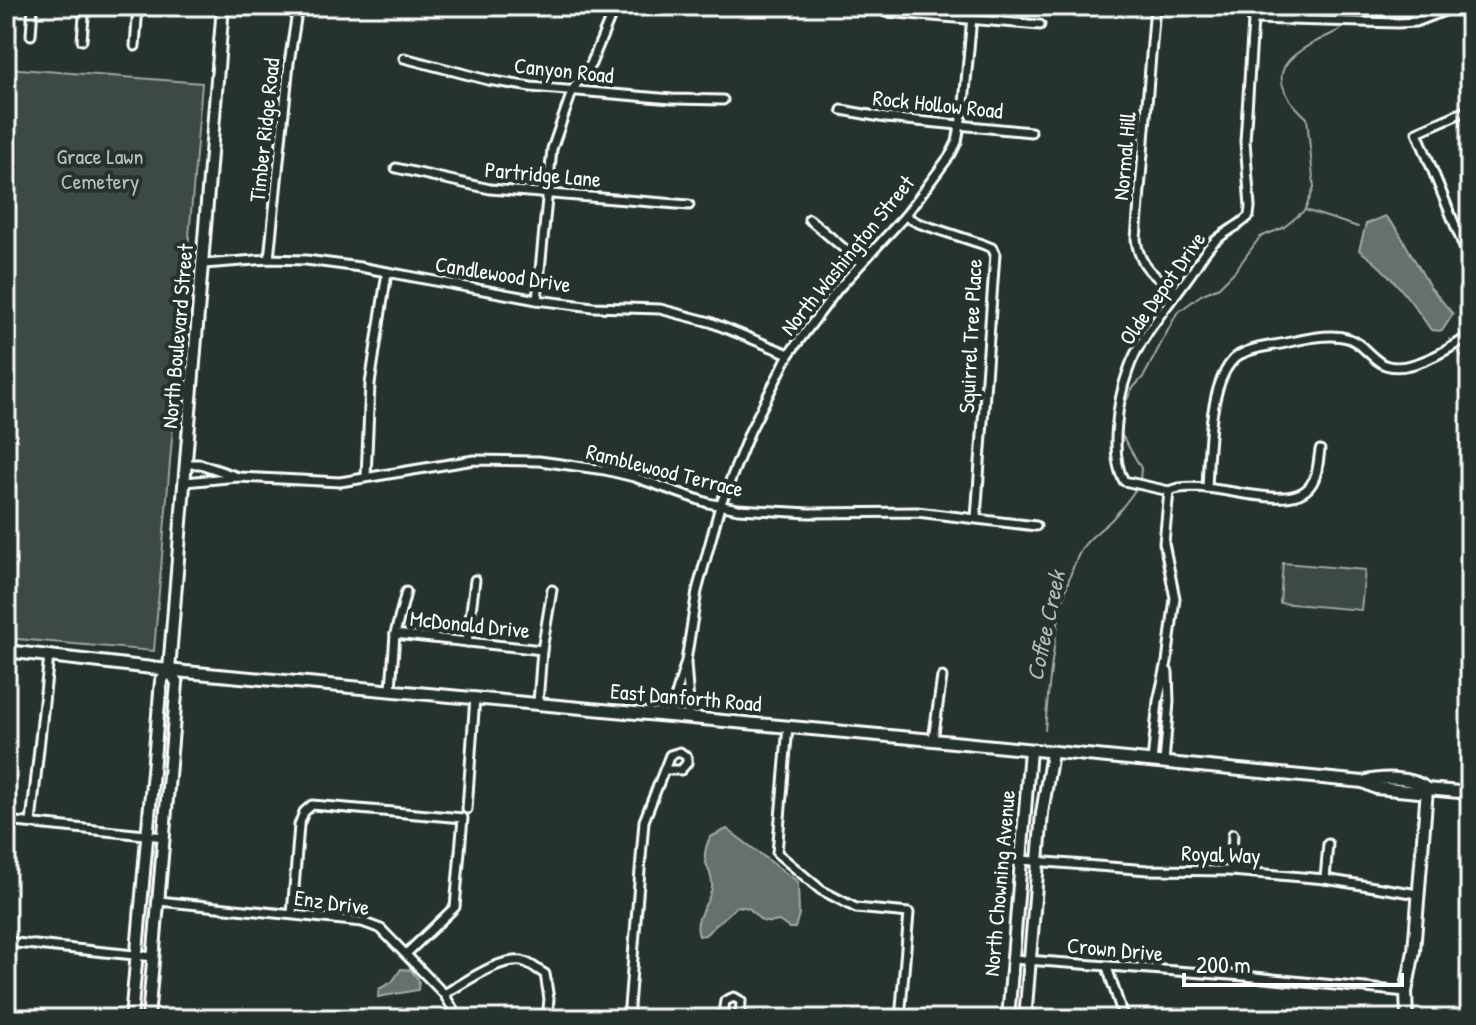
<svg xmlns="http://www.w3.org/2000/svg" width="1476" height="1025" font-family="'Patrick Hand',sans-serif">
  <rect width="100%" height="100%" fill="#26332d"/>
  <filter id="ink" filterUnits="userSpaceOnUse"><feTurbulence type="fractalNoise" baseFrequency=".0125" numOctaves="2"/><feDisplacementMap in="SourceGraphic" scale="16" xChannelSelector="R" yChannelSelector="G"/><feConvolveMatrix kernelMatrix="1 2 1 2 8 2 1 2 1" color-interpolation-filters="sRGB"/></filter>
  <g filter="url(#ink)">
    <g fill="#3e4944" stroke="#9ea4a2" stroke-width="2">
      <polygon points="6,68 202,83 154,651 6,638"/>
      <polygon points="1283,563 1365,570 1361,610 1280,603"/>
    </g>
    <g fill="#67706c" stroke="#a4a9a7" stroke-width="2">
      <path d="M1385,216L1397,229L1430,287L1453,314L1442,331L1431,330C1410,299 1390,272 1359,250L1366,224Z"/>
      <path d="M727,829L798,882L799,914L795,928H789L779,921C762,925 760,920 749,908L737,906L705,935L699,936C692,917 710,904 712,887C713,865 697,866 710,837Z"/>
      <polygon points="401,969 411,970 419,981 418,990 378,997 379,989 392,982"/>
    </g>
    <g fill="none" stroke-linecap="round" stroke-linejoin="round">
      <g stroke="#a4a9a7" stroke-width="2">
        <polyline points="1347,20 1349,6"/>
        <polyline points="1305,210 1358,227"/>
        <polyline points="1449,339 1470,367"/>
        <path d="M1121,422L1122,410L1132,389L1144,376L1177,313L1201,295L1219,287L1235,271L1260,237L1283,228L1305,210L1314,188L1307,118C1254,70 1293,52 1340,30L1344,26"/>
        <polyline points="1120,432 1141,468 1140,480"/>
        <path d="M1045,730C1049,680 1057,594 1081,550C1087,539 1098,532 1107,524C1118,514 1129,499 1138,486"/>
        <polyline points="1171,1015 1173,1019"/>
      </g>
      <defs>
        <g id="street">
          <path d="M1155,6L1136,239C1139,267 1155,277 1177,291"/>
          <polyline points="885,12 1040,25"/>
          <polyline points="1252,19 1397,23 1416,22 1458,6"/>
          <polyline points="31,35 33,6"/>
          <polyline points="82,40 85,6"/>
          <polyline points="135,46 138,6"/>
          <polyline points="404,58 488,80 531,87 672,99 723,100"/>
          <polyline points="1470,109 1417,132 1470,262"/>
          <polyline points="842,110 886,118 1031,132"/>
          <polyline points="396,168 490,189 689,205"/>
          <polyline points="905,216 918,223 982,244 992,248 995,254 976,518"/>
          <polyline points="809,219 861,263"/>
          <polyline points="269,259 289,63 298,6"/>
          <polyline points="204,264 269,259 306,260 360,267 537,300 593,307 660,309 710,322 789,354"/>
          <polyline points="537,300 552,149 573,89 591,64 615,6"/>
          <polyline points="238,477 340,482 474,460 539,461 605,470 634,477 708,503 738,509 809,513 917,512 1036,526"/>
          <polyline points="366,477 370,384 387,272"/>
          <polyline points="185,482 238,477 200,464 187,464"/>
          <path d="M1207,488C1209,454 1208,375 1239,355C1253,347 1271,346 1286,343C1303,339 1329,333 1347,338C1361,342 1368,355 1381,363C1405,377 1450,349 1470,335"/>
          <path d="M1169,491L1124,481C1109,455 1118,398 1128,371C1139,337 1172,301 1192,272C1198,263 1203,254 1210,246C1221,233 1237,228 1249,216L1250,207L1245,141L1254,6"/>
          <path d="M1169,491C1204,475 1287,516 1310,486C1318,476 1318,462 1320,450"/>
          <polyline points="395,634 542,650"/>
          <polyline points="467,642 475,580"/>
          <polyline points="686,663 690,717"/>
          <polyline points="391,689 395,634 406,592"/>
          <polyline points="538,703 542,650 552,590"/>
          <polyline points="670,715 686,661 697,591 720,506 750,431 789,354 838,289 905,216 951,154 957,142 964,103 973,6"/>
          <polyline points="788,726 777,853 821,890 856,908 909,913 900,1019"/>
          <polyline points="933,740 942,677"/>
          <polyline points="1152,762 1158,701 1167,662 1175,598 1164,543 1169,491"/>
          <polyline points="1164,763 1169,702 1168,672"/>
          <polyline points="467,809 475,697"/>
          <polyline points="6,821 165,837"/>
          <polyline points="31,823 49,656"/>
          <polyline points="1021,860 1148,870 1231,871 1325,879 1418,894"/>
          <polyline points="1231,871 1233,834"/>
          <polyline points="1325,879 1328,844"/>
          <polyline points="159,901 362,922 381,929 444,994 453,1009 453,1019"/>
          <polyline points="292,914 299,825 304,812 312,805 463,818 455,907 406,954"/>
          <polyline points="6,942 154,957"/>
          <polyline points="1013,959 1244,976 1406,992"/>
          <polyline points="1107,967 1124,1019"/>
          <path d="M444,994C465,983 497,958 522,961C530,963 538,970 545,974L549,999L547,1019"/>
          <polyline points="628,1019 644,821 670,755 680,752 687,757 687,763 681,770 665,770"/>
          <polyline points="722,1019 725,1001 734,997 741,1001 740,1019"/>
        </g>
        <g id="secondary">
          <polyline points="6,651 186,672 933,740 1363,782 1376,788 1419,792 1427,789 1470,793"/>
          <path d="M1363,782C1381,777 1412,776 1427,789"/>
          <polyline points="131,1019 161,681 169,670 223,6"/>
          <polyline points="148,1019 177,683 169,670"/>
          <polyline points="1008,1019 1030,750"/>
          <polyline points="1025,1019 1042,813 1052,753"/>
          <polyline points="1407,1019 1406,992 1414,951 1427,789"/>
        </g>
      </defs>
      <use href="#street" stroke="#fff" stroke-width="13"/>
      <use href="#secondary" stroke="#fff" stroke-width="16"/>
      <use href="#street" stroke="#26332d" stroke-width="7"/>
      <use href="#secondary" stroke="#26332d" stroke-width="10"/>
    </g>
  </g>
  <g text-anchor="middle" stroke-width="8" stroke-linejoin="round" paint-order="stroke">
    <g font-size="22" fill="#fff" stroke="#26332d">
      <text transform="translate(564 70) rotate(6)" y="8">Canyon Road</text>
      <text transform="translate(938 104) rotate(6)" y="8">Rock Hollow Road</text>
      <text transform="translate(264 130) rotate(-84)" y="8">Timber Ridge Road</text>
      <text transform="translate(1124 156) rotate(-85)" y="8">Normal Hill</text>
      <text transform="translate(543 174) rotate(5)" y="8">Partridge Lane</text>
      <text transform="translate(847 255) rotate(-51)" y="8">North Washington Street</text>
      <text transform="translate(503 274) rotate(9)" y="8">Candlewood Drive</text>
      <text transform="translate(1162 288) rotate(-55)" y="8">Olde Depot Drive</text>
      <text transform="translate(177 336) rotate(-85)" y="8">North Boulevard Street</text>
      <text transform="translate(970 336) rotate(-87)" y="8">Squirrel Tree Place</text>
      <text transform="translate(665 470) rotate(14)" y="8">Ramblewood Terrace</text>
      <text transform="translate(470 624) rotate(6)" y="8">McDonald Drive</text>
      <text transform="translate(686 697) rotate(5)" y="8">East Danforth Road</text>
      <text transform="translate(1221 854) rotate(2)" y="8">Royal Way</text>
      <text transform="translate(999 883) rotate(-85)" y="8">North Chowning Avenue</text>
      <text transform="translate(332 902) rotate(8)" y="8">Enz Drive</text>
      <text transform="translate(1115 949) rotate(5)" y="8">Crown Drive</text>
    </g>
    <g font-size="22" fill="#bbbfbe" stroke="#26332d">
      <text x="100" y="164">Grace Lawn<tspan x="100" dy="25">Cemetery</tspan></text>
    </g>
    <g font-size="24" font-style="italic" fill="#b3b8b6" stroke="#26332d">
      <text transform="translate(1046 626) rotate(-78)" y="8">Coffee Creek</text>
    </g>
  </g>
  <rect width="1476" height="1025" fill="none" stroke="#26332d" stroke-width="32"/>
  <rect x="16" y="16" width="1444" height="993" fill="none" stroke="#fff" stroke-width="3" filter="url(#ink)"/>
  <path d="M1184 973v12h218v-12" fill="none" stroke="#ffffff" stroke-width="4"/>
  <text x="1196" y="973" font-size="24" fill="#ffffff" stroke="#26332d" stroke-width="6" paint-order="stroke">200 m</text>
</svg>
